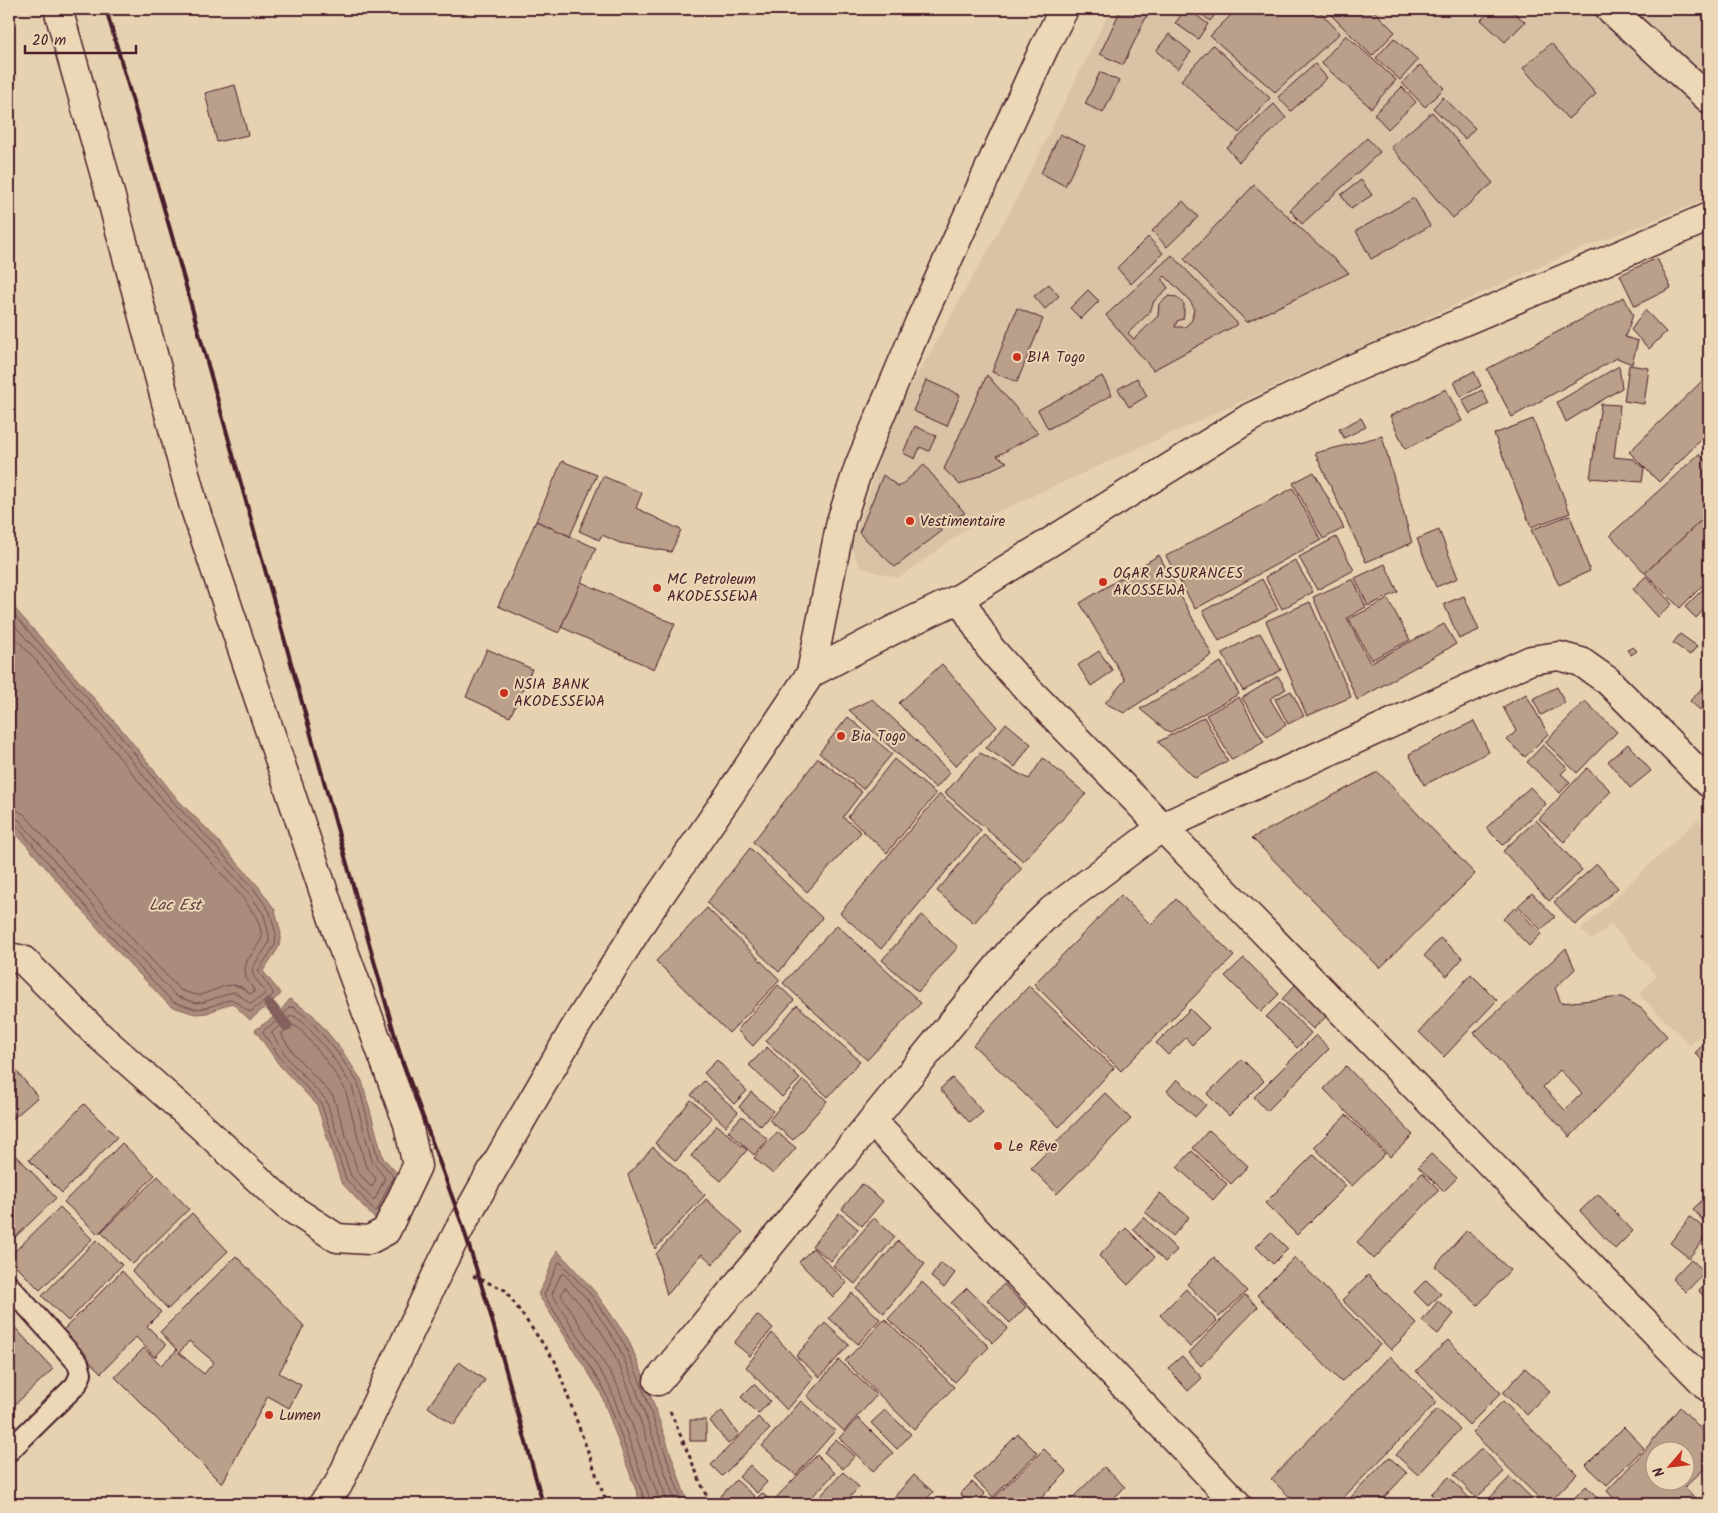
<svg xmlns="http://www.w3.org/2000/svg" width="1718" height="1513" font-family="Kalam,sans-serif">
  <rect width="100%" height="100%" fill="#e6d1b0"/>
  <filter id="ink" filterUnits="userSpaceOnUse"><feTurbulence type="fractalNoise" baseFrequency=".02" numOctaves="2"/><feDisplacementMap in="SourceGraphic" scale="10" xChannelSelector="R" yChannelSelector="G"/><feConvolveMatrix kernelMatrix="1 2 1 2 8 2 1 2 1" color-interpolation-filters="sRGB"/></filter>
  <g filter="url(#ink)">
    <g fill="#d9c2a5">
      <polygon points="1111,9 1709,9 1709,198 1568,254 979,520 899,578 861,568 851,547 893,418 1013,206"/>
      <polygon points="1697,820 1709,833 1709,1027 1690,1045 1639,994 1657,976 1611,924 1592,940 1581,930"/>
    </g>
    <g fill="#aa8c7d" stroke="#84605c">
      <polygon points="9,602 122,730 179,801 210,832 258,886 275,910 281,934 279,947 263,971 281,994 250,1020 232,1003 207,1013 195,1014 170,1006 120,954 9,825"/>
      <polygon points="290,999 313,1015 341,1049 362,1081 383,1158 399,1175 378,1222 341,1182 317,1105 280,1066 255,1030 278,1014"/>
      <polygon points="557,1250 596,1293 628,1339 646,1382 688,1504 641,1504 600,1391 538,1294 545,1281"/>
    </g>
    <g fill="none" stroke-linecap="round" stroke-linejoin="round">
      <g stroke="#704b4c" stroke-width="1">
        <polyline points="9,609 118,733 175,804 206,836 254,889 270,912 276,934 275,945 258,971 273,992 273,995 250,1012 232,999 205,1008 195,1009 173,1002 123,950 15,824 9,823"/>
        <polyline points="9,619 113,737 170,809 202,840 249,893 264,915 269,935 269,943 254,965 252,971 254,977 265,991 265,994 251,1004 238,994 233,992 204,1002 196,1003 176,996 128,946 19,820 14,817 9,816"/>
        <polyline points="9,630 107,742 165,814 196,845 243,898 257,918 262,935 261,940 247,961 245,969 246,978 254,990 254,992 250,994 241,987 234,985 225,986 201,995 196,995 180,990 134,941 25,815 17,810 9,809"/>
        <polygon points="290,1007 293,1007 309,1019 337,1052 358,1083 378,1159 393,1176 377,1211 374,1210 346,1179 321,1103 284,1063 263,1033 264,1030 281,1018"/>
        <polygon points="291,1016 294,1016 305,1024 332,1056 352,1086 372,1161 385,1178 375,1199 372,1199 351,1176 326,1100 288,1059 272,1034 272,1032 285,1022"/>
        <polygon points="293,1025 300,1029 326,1060 345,1089 365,1164 376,1179 373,1186 370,1186 358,1172 333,1096 294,1054 282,1036 282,1033"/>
        <polyline points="646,1504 604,1389 544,1295 559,1262 561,1263 592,1296 623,1342 641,1384 683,1504"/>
        <polyline points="652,1504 610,1387 552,1294 561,1274 564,1274 588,1300 618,1345 635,1386 676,1504"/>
        <path d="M660,1504L658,1496L617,1384L561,1295L564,1288H566C582,1306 601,1328 612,1350C636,1399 650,1453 668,1504"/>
      </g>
      <polyline stroke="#84605c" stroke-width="11" points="269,1004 287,1026"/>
    </g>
    <g fill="#ba9f8b" stroke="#4a1f2b" fill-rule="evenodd">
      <polygon points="1121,9 1150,9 1123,65 1100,54"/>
      <polygon points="1186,9 1188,9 1208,24 1198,39 1175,23"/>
      <polygon points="1195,9 1215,9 1218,11 1210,21"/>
      <polygon points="1237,9 1317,9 1340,33 1275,92 1210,36"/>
      <polygon points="1328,9 1372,9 1395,32 1372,56 1326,10"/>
      <polygon points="1492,9 1510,9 1525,22 1505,42 1481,20"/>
      <polygon points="1169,34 1191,52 1178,69 1156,51"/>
      <polygon points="1346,35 1396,80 1371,108 1321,63"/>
      <polygon points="1394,38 1418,60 1400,80 1376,58"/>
      <polygon points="1551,43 1596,94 1568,119 1523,68"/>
      <polygon points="1213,45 1270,98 1239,133 1181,80"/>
      <polygon points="1315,64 1327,78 1291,111 1278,97"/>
      <polygon points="1420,65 1444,88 1425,107 1402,83"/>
      <polygon points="1100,72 1119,81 1103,113 1085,104"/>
      <polygon points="235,85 248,135 217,142 205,93"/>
      <polygon points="1402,87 1416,102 1388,129 1374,114"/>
      <polygon points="1443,97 1475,128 1465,139 1433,108"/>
      <polygon points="1274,104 1286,118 1239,162 1227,148"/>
      <polygon points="1432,112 1493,183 1453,218 1391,147"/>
      <polygon points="1060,134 1085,146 1065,186 1041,173"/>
      <polygon points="1367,138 1380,152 1302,224 1290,210"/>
      <polygon points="1361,180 1372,195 1351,209 1341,195"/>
      <polygon points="1254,185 1349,273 1247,322 1184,259"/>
      <polygon points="1414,198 1430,226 1371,259 1356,231"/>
      <polygon points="1183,201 1198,217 1167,247 1152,231"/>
      <polygon points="1148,237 1163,253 1131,284 1117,268"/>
      <path d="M1172,255L1238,324L1153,370L1106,315ZM1165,276L1190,301L1194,308L1192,320L1185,327H1175L1177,321L1183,319L1184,314V304L1177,297L1169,296L1159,304L1158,316L1134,339L1128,333L1150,312L1154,301L1168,288L1162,279Z"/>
      <polygon points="1657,258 1671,288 1635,306 1620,275"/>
      <polygon points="1049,284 1059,296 1045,309 1034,296"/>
      <polygon points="1088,290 1099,301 1081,319 1070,308"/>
      <polygon points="1624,297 1633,315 1625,337 1638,341 1632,364 1617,358 1512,417 1487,369"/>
      <polygon points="1017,308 1043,319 1017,382 992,372"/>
      <polygon points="1645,310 1666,332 1649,349 1631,330"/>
      <polygon points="1629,365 1649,368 1644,404 1624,401"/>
      <polygon points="1619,366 1622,388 1566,422 1557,402"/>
      <polygon points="1474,371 1481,386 1461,397 1454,382"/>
      <polygon points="987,375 1038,433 997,456 1007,462 960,485 944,469"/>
      <polygon points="1102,376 1112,395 1048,429 1038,410"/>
      <polygon points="1137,378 1147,396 1129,407 1118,389"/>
      <polygon points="926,380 960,395 947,426 913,411"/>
      <polygon points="1703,380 1709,386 1709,432 1659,482 1629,452"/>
      <polygon points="1446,389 1462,421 1405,449 1390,416"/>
      <polygon points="1482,390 1489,404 1470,414 1462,400"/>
      <polygon points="1601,404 1620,405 1614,457 1633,459 1644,468 1642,482 1590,478"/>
      <polygon points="1361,418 1366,427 1344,438 1339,429"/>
      <polygon points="1533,419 1570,513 1531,527 1494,434"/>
      <polygon points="915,426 936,436 929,451 920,447 915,459 903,453"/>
      <polygon points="1382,436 1412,543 1366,562 1315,453"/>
      <polygon points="1699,454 1709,465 1709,513 1645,573 1610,535"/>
      <polygon points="562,461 597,475 570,536 536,521"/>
      <polygon points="924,465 965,513 936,527 942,531 895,567 859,533 883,475 899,487"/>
      <polygon points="1314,472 1344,528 1323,539 1293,483"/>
      <polygon points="603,476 642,493 636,508 681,530 671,552 620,543 602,535 599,540 579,531"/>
      <polygon points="1293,488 1321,540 1195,609 1166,556"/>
      <polygon points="1709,513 1709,579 1680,608 1645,573"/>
      <polygon points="1570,515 1590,571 1559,585 1531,530"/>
      <polygon points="536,521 596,548 559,633 498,606"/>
      <polygon points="1439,530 1458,578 1436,587 1417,539"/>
      <polygon points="1336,537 1354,570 1317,590 1299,557"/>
      <polygon points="1159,555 1212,655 1124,713 1105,703 1125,680 1080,603"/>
      <polygon points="1295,560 1313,592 1282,609 1265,577"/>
      <polygon points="1385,564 1398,592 1368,606 1355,578"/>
      <polygon points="1646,576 1672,604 1658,617 1633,589"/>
      <polygon points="1262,579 1278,609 1219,641 1203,611"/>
      <polygon points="1353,579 1366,607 1347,618 1370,663 1444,624 1456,644 1357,700 1313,597"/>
      <polygon points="581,582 675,624 654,669 561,627"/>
      <polygon points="1709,583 1709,604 1696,618 1685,607"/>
      <polygon points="1464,596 1479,630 1459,639 1444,604"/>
      <polygon points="1388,599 1410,640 1371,660 1349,619"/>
      <polygon points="1310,602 1351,697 1307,716 1266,621"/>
      <polygon points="1260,633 1281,670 1243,691 1222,653"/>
      <polygon points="1680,634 1697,646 1690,655 1673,643"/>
      <polygon points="1633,647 1637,651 1631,655 1627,650"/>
      <polygon points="487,649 532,669 510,717 466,697"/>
      <polygon points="1099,651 1113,671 1091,686 1078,665"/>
      <polygon points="1221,662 1239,694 1169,733 1140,709"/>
      <polygon points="942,664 997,727 955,766 899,703"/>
      <polygon points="1278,676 1286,689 1270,699 1286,725 1267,737 1242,698"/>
      <polygon points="1557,687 1565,703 1541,715 1533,699"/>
      <polygon points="1703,687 1709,693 1709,700 1700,710 1690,701"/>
      <polygon points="1291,691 1304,716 1288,724 1275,699"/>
      <polygon points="1526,694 1548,734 1525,757 1507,740 1516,731 1503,707"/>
      <polygon points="1239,697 1264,742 1232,760 1206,715"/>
      <polygon points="872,699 950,772 936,788 849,710"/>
      <polygon points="1585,701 1617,732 1577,773 1545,742"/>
      <polygon points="848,717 892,754 863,789 819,753"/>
      <polygon points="1204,717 1228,761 1195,778 1158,742"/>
      <polygon points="1474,721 1489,752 1424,785 1409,754"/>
      <polygon points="1006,723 1031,744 1015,767 986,748"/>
      <polygon points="1628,744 1651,771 1630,788 1608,761"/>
      <polygon points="1543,745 1567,768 1561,774 1570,782 1560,793 1527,762"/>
      <polygon points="980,753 1029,779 1043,758 1086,794 1023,861 945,793"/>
      <polygon points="818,758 862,792 843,817 861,832 807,892 753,842"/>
      <polygon points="894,759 936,794 887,853 848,817"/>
      <polygon points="1587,768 1611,791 1564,842 1539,819"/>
      <polygon points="1378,772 1475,874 1380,968 1252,838"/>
      <polygon points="1530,787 1546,804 1503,845 1486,828"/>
      <polygon points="940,794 981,830 881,949 840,913"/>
      <polygon points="1536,820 1582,870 1549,901 1503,851"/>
      <polygon points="984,835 1022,868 974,923 937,891"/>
      <polygon points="750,848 822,918 779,972 707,903"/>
      <polygon points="1597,864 1618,888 1575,925 1554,902"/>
      <polygon points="1532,893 1555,917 1541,930 1518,906"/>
      <polygon points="1121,895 1151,925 1176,899 1234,956 1121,1071 1034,984"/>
      <polygon points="1516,907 1541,934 1529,946 1503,919"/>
      <polygon points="707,908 780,980 729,1033 656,961"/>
      <polygon points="922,915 958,947 918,992 882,960"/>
      <polygon points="837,925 921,1003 867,1060 783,983"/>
      <polygon points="1440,938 1463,958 1447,976 1424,956"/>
      <path d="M1566,948L1575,969L1555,988L1561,1003L1622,997L1642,1009L1667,1036L1570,1137L1474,1033ZM1560,1070L1582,1093L1565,1110L1543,1087Z"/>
      <polygon points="1244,958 1279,994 1261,1012 1225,976"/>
      <polygon points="1471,974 1497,1000 1444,1057 1419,1032"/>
      <polygon points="1296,984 1328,1015 1313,1029 1282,999"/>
      <polygon points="778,985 794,1000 753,1046 737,1030"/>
      <polygon points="1029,986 1114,1068 1059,1127 973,1045"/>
      <polygon points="1280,1003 1311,1033 1297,1048 1266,1017"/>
      <polygon points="797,1005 860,1061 828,1097 766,1041"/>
      <polygon points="1190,1009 1209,1028 1192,1045 1186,1038 1168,1055 1156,1043"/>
      <polygon points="1316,1035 1329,1049 1267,1111 1254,1097"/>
      <polygon points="1709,1038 1709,1067 1695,1053"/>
      <polygon points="767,1047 800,1079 782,1097 749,1065"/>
      <polygon points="1242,1059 1264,1081 1229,1116 1207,1094"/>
      <polygon points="717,1060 747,1091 734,1104 704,1073"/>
      <polygon points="9,1062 38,1097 9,1122"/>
      <polygon points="1346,1066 1413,1135 1390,1157 1324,1089"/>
      <polygon points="952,1078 983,1112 970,1123 940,1089"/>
      <polygon points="1177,1079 1206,1105 1195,1117 1167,1091"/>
      <polygon points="803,1080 827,1101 793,1140 769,1120"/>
      <polygon points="704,1081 738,1112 726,1126 691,1095"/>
      <polygon points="751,1092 773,1111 761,1126 739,1107"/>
      <polygon points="1105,1093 1131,1119 1057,1194 1031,1168"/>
      <polygon points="691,1100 712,1118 676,1161 655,1143"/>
      <polygon points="84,1104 117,1137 62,1193 29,1160"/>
      <polygon points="1346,1115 1385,1154 1352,1186 1314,1147"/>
      <polygon points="742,1116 768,1140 754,1155 728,1131"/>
      <polygon points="717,1125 747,1150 721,1181 691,1156"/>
      <polygon points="1209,1130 1248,1166 1231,1184 1193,1148"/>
      <polygon points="777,1132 796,1148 773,1174 754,1158"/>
      <polygon points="9,1143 15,1149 9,1156"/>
      <polygon points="122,1143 155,1175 98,1234 64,1202"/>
      <polygon points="653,1147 705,1195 655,1249 628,1175"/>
      <polygon points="1192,1151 1227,1184 1213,1200 1177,1167"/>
      <polygon points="1314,1154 1346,1186 1297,1235 1265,1203"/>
      <polygon points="1431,1154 1457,1178 1444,1191 1418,1167"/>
      <polygon points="17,1156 56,1198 9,1243 9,1164"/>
      <polygon points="1422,1173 1439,1190 1374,1259 1357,1242"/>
      <polygon points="158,1176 189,1209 133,1264 101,1232"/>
      <polygon points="862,1184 883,1201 862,1226 842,1209"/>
      <polygon points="1160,1193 1189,1217 1173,1236 1145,1212"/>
      <polygon points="1598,1194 1633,1231 1615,1249 1580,1211"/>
      <polygon points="1709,1194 1709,1228 1693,1209"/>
      <polygon points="706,1199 743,1232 713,1264 702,1254 667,1295 656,1254"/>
      <polygon points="60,1207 92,1239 40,1290 9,1259 9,1257"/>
      <polygon points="192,1213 228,1251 168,1309 132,1271"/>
      <polygon points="839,1213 858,1229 831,1261 812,1246"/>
      <polygon points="1144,1217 1177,1250 1165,1262 1133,1229"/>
      <polygon points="1690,1217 1709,1232 1689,1258 1670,1243"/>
      <polygon points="874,1218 895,1237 855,1284 833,1266"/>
      <polygon points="1126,1228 1155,1257 1128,1285 1099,1256"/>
      <polygon points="1467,1230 1510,1270 1478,1305 1435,1266"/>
      <polygon points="1271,1232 1288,1249 1273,1264 1256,1247"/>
      <polygon points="96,1240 122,1265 68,1321 42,1296"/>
      <polygon points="898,1241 925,1264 884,1313 857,1289"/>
      <polygon points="813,1248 847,1283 833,1297 799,1262"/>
      <path d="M236,1256L304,1326L279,1373L301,1385L289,1408L268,1396L222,1484L115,1377L144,1348L161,1365L177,1350L160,1332ZM189,1341L214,1362L204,1374L179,1353Z"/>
      <polygon points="1214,1257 1247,1291 1219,1317 1187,1284"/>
      <polygon points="1295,1257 1380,1345 1341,1382 1257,1295"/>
      <polygon points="1691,1259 1705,1272 1686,1292 1672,1279"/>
      <polygon points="941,1263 955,1273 944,1288 931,1277"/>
      <polygon points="122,1271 161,1312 147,1326 166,1345 155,1357 136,1337 101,1373 61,1332"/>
      <polygon points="1368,1275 1417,1324 1391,1350 1342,1300"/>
      <polygon points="1426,1280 1441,1294 1428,1306 1414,1292"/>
      <polygon points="1709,1281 1709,1302 1699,1291"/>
      <polygon points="922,1282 989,1347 955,1382 888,1319"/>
      <polygon points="1004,1284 1026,1307 1010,1323 987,1300"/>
      <polygon points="967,1288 1008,1328 993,1343 951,1303"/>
      <polygon points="1186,1289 1217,1321 1190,1347 1160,1315"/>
      <polygon points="852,1293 880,1319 858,1344 829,1318"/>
      <polygon points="1245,1295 1258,1307 1201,1366 1189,1353"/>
      <polygon points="1438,1301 1454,1314 1438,1334 1422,1321"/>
      <polygon points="757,1315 773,1328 750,1356 734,1343"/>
      <polygon points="885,1319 954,1387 914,1429 845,1361"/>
      <polygon points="9,1321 53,1369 9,1410"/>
      <polygon points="825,1323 849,1345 820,1377 796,1356"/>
      <polygon points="772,1333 814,1378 787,1410 746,1367"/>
      <polygon points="1448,1340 1501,1393 1469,1425 1416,1371"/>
      <polygon points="1182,1356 1202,1378 1188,1391 1168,1368"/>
      <polygon points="1390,1356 1437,1402 1342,1499 1347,1504 1297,1504 1271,1479"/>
      <polygon points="839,1360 877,1395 844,1431 807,1396"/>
      <polygon points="459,1362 485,1380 454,1425 428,1407"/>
      <polygon points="1525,1368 1550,1391 1527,1415 1503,1393"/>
      <polygon points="754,1384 770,1401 758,1414 741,1397"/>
      <polygon points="801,1401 835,1431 796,1475 762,1446"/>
      <polygon points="1503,1401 1577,1474 1548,1504 1545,1504 1472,1432"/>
      <path d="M1680,1407L1709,1437V1476L1704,1469L1685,1487L1700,1504H1619L1607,1491L1643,1452ZM1656,1450H1686V1480H1656Z"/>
      <polygon points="1437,1409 1460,1429 1418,1475 1396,1455"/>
      <polygon points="885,1410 911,1434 897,1449 871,1423"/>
      <polygon points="722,1411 739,1435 728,1444 710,1421"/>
      <polygon points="758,1417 770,1429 722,1476 711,1465"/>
      <polygon points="858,1418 893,1453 873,1471 839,1438"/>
      <rect x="690" y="1420" width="16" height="21"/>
      <polygon points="1624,1427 1644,1448 1607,1485 1586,1465"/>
      <polygon points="1018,1434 1037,1453 993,1497 974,1478"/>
      <polygon points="836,1439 855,1456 843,1469 824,1452"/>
      <polygon points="1482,1448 1504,1472 1476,1498 1454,1475"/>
      <polygon points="1044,1449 1067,1472 1035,1504 992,1504 990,1502"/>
      <polygon points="817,1455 835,1473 805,1504 770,1504"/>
      <polygon points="1389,1457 1407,1473 1378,1504 1359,1504 1351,1497"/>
      <polygon points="750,1465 767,1482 757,1493 739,1477"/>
      <polygon points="1104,1467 1125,1487 1108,1504 1066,1504"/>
      <polygon points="843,1472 859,1487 843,1504 813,1504"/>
      <polygon points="914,1475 933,1492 922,1504 901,1504 894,1497"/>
      <polygon points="1449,1477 1473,1502 1471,1504 1440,1504 1431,1494"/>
      <polygon points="1510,1477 1538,1504 1484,1504"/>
      <polygon points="736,1480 755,1497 748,1504 713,1504"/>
      <polygon points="972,1482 985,1494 976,1504 971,1504 960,1494"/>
      <polygon points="1586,1486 1604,1504 1568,1504"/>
      <polygon points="762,1493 771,1501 768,1504 751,1504"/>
    </g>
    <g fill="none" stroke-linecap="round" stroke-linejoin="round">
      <defs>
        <polyline id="lane" points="9,1286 78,1363 81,1374 76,1385 9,1451"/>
        <g id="street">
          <polyline points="960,598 990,648 1014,675 1709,1388"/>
          <polyline points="9,957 23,960 95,1032 200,1125 286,1205 337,1238 369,1240 386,1231 417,1166 408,1124 340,940 193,503 108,186 58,9"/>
          <polyline points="872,1121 1237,1504"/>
          <polyline points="658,1381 872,1121 1013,948 1052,910 1162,827 1531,660 1559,656 1581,662 1608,681 1709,783"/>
        </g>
        <g id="secondary">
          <polyline points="1610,9 1709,99"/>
          <polyline points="811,673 893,630 960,598 1251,417 1354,368 1709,217"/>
          <polyline points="323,1504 338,1485 442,1263 462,1224 486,1181 573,1031 645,917 730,794 811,673 841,521 859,466 920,321 1044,48 1064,9"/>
        </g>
      </defs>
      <use href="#lane" stroke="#4a1f2b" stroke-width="24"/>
      <use href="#street" stroke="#4a1f2b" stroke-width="31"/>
      <use href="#secondary" stroke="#4a1f2b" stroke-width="31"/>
      <g stroke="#4a1f2b" stroke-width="3" stroke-dasharray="4 4" stroke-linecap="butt">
        <polyline points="473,1276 505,1290 555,1361 607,1504"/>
        <polyline points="670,1411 710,1504"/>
      </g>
      <use href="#lane" stroke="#ecd8b6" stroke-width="20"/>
      <use href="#street" stroke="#ecd8b6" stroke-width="28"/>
      <use href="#secondary" stroke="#ecd8b6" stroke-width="28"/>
      <polyline stroke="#4a1f2b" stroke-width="4" points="106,9 172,236 400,1054 462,1224 489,1309 543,1504"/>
    </g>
  </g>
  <g fill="#c8321e" stroke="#ecd8b6" stroke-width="2">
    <circle cx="1017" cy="357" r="5"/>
    <circle cx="910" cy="521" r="5"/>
    <circle cx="1103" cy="582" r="5"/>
    <circle cx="657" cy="588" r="5"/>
    <circle cx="504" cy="693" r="5"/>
    <circle cx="841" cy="736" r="5"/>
    <circle cx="998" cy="1146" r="5"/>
    <circle cx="269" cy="1415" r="5"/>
  </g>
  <g text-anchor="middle" stroke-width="4" stroke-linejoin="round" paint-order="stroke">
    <g font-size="15" fill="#4a1f2b" stroke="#ecd8b6" text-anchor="start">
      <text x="1027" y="362">BIA Togo</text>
      <text x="920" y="526">Vestimentaire</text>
      <text x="1113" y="578">OGAR ASSURANCES<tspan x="1113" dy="17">AKOSSEWA</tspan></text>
      <text x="667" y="584">MC Petroleum<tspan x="667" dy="17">AKODESSEWA</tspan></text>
      <text x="514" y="689">NSIA BANK<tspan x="514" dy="17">AKODESSEWA</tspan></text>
      <text x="851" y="741">Bia Togo</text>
      <text x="1008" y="1151">Le Rêve</text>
      <text x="279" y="1420">Lumen</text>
    </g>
    <g font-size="16" font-style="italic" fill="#623a40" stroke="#ecd8b6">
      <text x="175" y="910">Lac Est</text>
    </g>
  </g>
  <rect width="1718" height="1513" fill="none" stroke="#ecd8b6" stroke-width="30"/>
  <rect x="15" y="15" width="1688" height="1483" fill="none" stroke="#4a1f2b" stroke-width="2" filter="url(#ink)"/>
  <g transform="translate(1670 1466) rotate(242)"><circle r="24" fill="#ecd8b6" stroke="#ab8e7e"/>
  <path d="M0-4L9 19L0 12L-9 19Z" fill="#c8321e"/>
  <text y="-8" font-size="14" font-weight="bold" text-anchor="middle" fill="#4a1f2b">N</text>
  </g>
  <path d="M25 45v8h111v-8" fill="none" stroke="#4a1f2b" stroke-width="2.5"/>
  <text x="32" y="45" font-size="15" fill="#4a1f2b" stroke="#ecd8b6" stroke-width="4" paint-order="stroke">20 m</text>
</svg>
